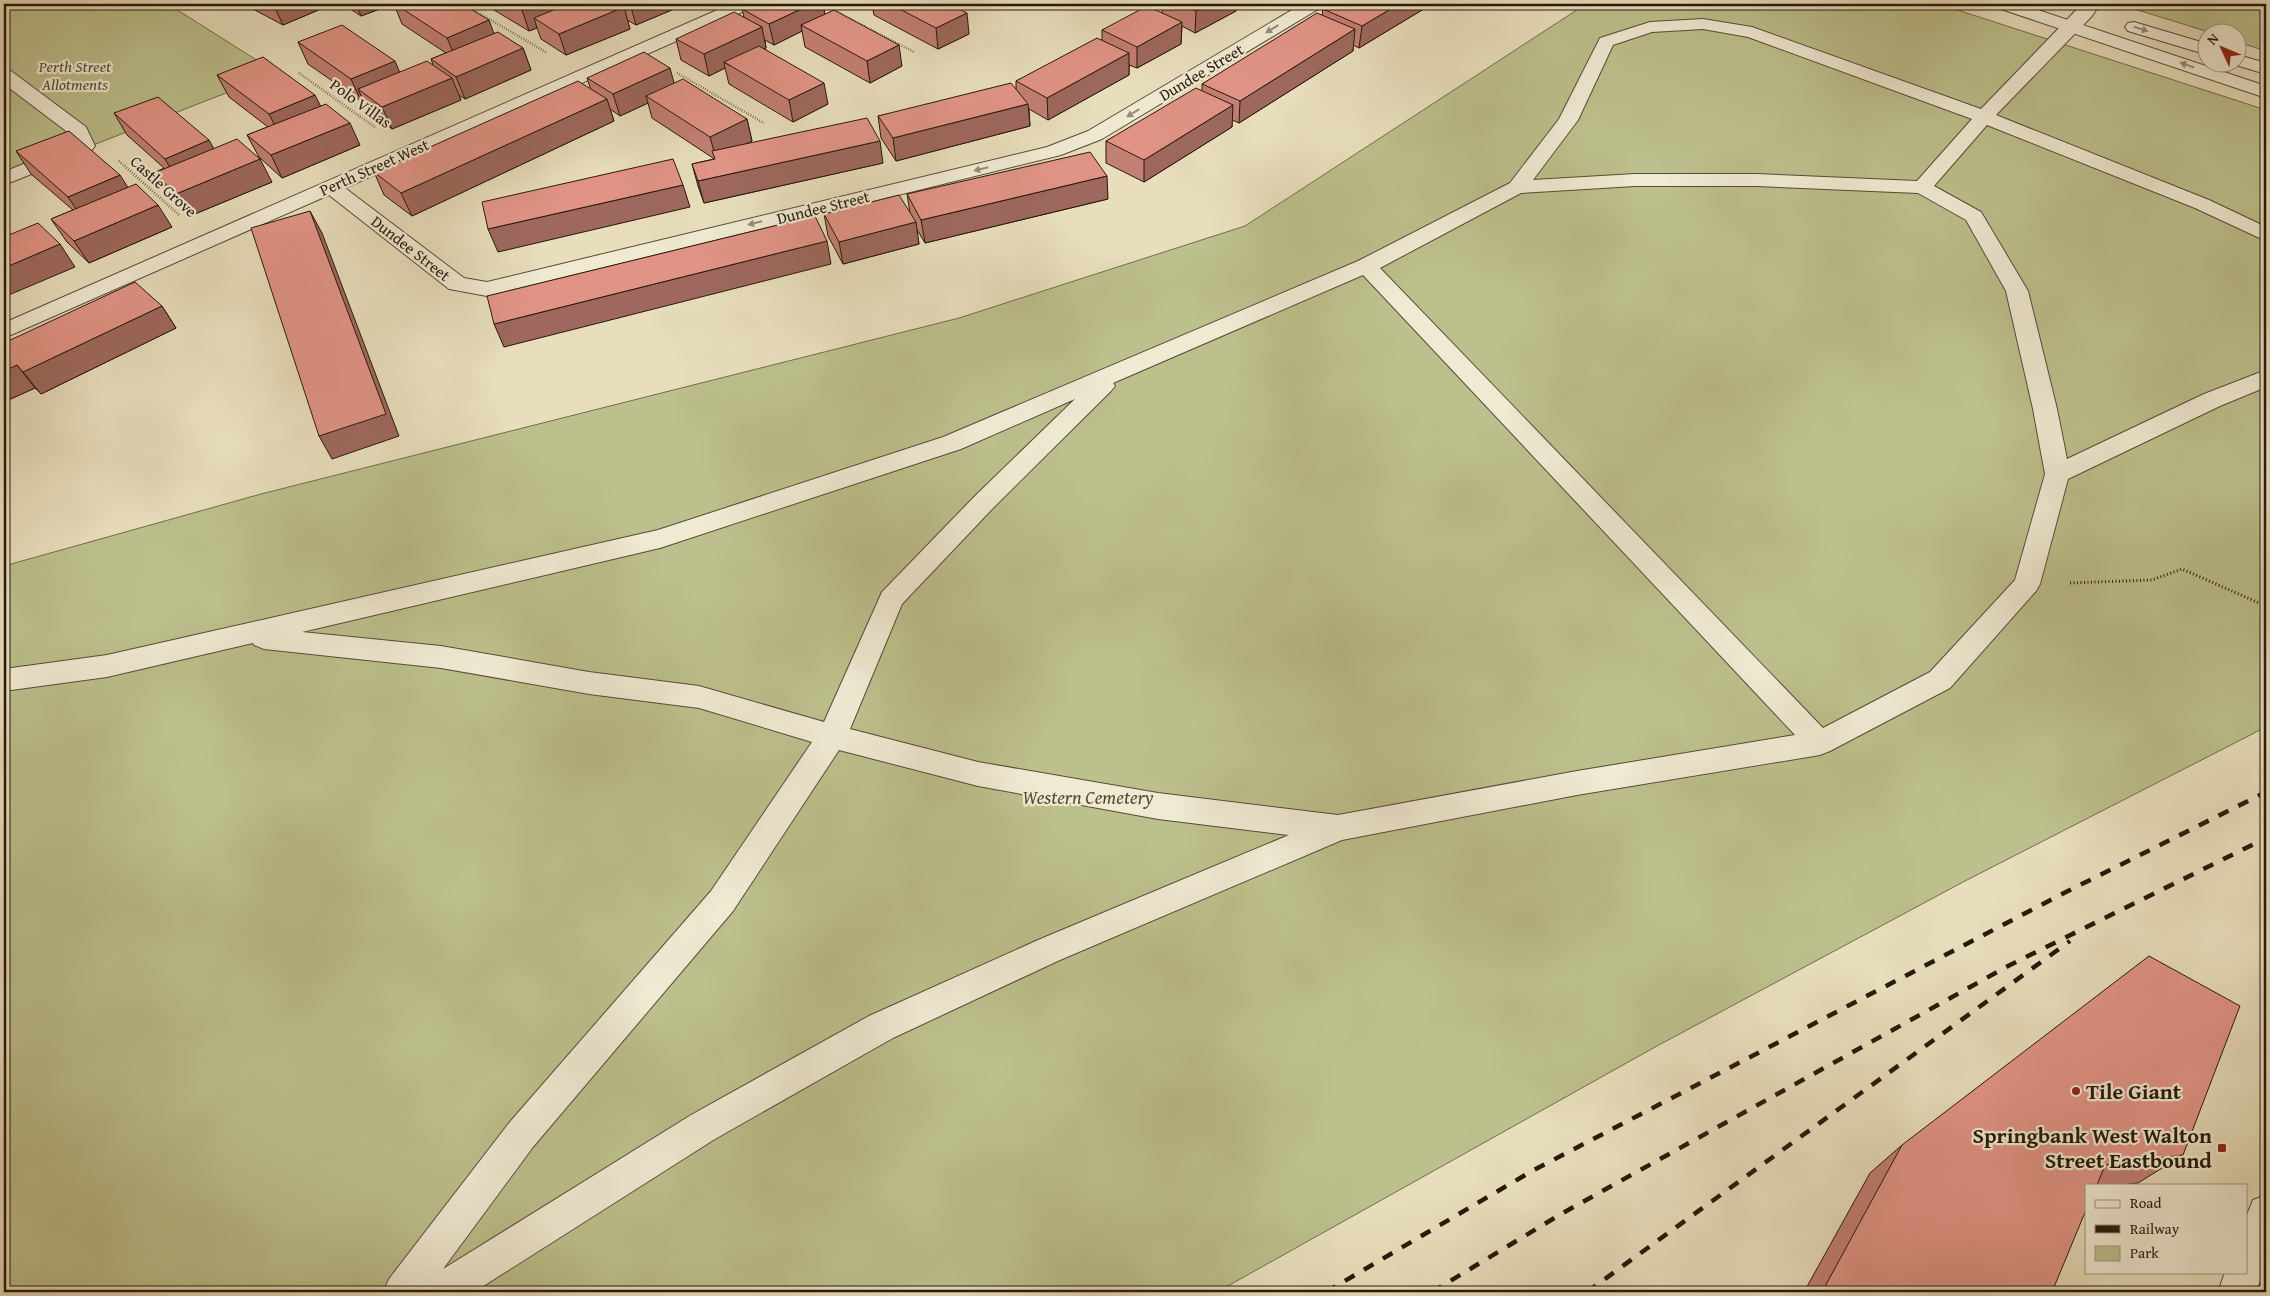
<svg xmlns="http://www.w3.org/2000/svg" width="2270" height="1296" font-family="'Gentium Book Plus',serif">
  <rect width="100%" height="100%" fill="#e8debc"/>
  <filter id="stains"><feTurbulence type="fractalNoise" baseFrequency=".004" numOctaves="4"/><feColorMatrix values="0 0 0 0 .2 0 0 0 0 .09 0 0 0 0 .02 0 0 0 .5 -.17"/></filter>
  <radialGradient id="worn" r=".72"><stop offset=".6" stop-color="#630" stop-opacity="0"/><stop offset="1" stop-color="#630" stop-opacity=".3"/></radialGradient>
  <g fill="#bcc08c" stroke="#726c4c">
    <polygon points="4,4 168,4 277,73 4,180"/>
    <polygon points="1586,4 1939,4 2266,110 2266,727 1965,881 1657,1046 1217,1292 4,1292 4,566 261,494 959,318 1245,226"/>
    <polygon points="2118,4 2266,4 2266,51 2238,42 2238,32 2209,32"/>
  </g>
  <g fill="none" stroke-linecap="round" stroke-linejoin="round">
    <defs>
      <g id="service">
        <path d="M2082,4H2100L2092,16L1996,115L2209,200L2266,227V241L2195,208L1987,125L1934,186L1981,212L2028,291L2057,409L2067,459L2204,394L2266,370V387L2220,406L2068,479L2040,584L2036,591L1950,688L1830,751L1820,755L1577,795L1342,840L1060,960L893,1038L715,1139L474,1292H383L389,1279L509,1123L711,891L812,742L699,708L589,694L441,668L264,649L254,645L253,643L107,677L4,691V669L107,655L658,530L943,437L1358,261L1510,183L1559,119L1600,38L1650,22L1703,19L1752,27L1981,109ZM1703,29L1748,37L1972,119L1917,181L1757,174H1635L1533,180L1578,120L1613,45L1652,32ZM1635,186H1757L1918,193L1966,220L2006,291L2033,409L2045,474L2015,580L1930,672L1823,728L1380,268L1521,193ZM1363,275L1795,735L1577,771L1338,815L1158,793L978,762L850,729L902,604L994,507L1111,391L1115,386L1113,383ZM1075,399L976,495L882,592L824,722L699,686L589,672L441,646L302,632L660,548L961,449ZM839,750L978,786L1158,819L1289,835L1038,940L869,1016L691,1115L443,1269L533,1147L733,911Z"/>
        <polygon points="4,70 11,71 86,127 95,146 92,150 4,185 4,172 74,143 70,134 4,84"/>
      </g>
      <polygon id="minor" points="731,4 754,4 751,8 345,188 464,278 487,282 1047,147 1088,131 1302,4 1323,4 1320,8 1102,139 1061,155 487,296 449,289 329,195 4,338 4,323"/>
      <g id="tertiary">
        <polygon points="1995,4 2020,4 2266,86 2266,98 1998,8"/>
        <polygon points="2134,22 2208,44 2208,55 2128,31 2125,27 2128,23"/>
        <polygon points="2238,55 2266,63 2266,74 2232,64 2231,62 2238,62"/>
        <polygon points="2266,1195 2266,1263 2256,1292 2218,1292 2225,1272 2246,1272 2246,1217 2253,1200"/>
      </g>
    </defs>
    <use href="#service" stroke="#574a37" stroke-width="2"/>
    <use href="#minor" stroke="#574a37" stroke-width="2"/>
    <use href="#tertiary" stroke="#574a37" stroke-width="2"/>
    <g stroke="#27190b" stroke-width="2.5" stroke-dasharray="0.5 2" stroke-linecap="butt">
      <polyline points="463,4 546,52"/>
      <polyline points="822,4 914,52"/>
      <polyline points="299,73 376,128"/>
      <polyline points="677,73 764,123"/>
      <polyline points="119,161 179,215"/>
    </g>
    <polyline stroke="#27190b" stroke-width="3" stroke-dasharray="1 2.5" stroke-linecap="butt" points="2070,583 2152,580 2182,569 2266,606"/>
    <use href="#service" fill="#f0ead3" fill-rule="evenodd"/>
    <use href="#minor" fill="#f0ead3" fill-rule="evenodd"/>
    <use href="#tertiary" fill="#f0ead3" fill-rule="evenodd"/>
    <g stroke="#27190b" stroke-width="4.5" stroke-dasharray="11 11" stroke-linecap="butt">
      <polyline points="1326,1292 1532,1171 2064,893 2266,792"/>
      <polyline points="1432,1292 1561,1214 2008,966 2266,838"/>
      <polyline points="1587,1292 2070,941"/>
    </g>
  </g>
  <g fill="#c27f73" stroke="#27190b">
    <polygon points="249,4 327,4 328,6 283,25 251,8"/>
    <polygon points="343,4 393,4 361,16"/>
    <polygon points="394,4 462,4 494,33 523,48 531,70 465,99 459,95 461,100 392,129 368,111 363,100 361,101 308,64 298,42 400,72 433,65 431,59 446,53 402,24"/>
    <polygon points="484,4 564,4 565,5 568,4 686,4 636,25 627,20 630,29 566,55 541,39 537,28 529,31"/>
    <polygon points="753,4 823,4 825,15 902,66 870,83 805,47 802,31 774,45 765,40 766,48 765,49 828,104 793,122 729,84 725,68 709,76 681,60 676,39 744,17 742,9"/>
    <polygon points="845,4 862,4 853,8"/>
    <polygon points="872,4 949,4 969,34 938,49 874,15"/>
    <polygon points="973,4 1010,4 973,6"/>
    <polygon points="1162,4 1236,4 1236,11 1195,33 1182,26 1181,44 1137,68 1129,65 1129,75 1048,120 1029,109 1030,126 896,161 881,138 878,116 1016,90 1016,81 1102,40 1102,30 1162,13"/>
    <polygon points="1432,4 1359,48 1353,45 1353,51 1239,123 1232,120 1232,127 1144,182 1106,163 1106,141 1202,90 1202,84 1322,16 1323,9"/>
    <polygon points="217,75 321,106 360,145 282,178 259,157 247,135 268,127 229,97"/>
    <polygon points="587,78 674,83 747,119 752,141 745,144 883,163 704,203 698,186 692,164 714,159 713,158 652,118 648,103 620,116 610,109 614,121 412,216 384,195 374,172 591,90"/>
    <polygon points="114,113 214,149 272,182 190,216 168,195 154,173 164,168 127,135"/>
    <polygon points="16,151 127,188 172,227 89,263 67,242 51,219 73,210 31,174"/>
    <polygon points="907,194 1108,199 925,243 916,228 919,244 843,264 828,236 824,214 910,213"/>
    <polygon points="162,306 176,328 41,394 35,388 4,402 4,343"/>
    <polygon points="1902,1145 2183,1155 2138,1183 2120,1185 2086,1185 2052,1292 1804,1292 1870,1173"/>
  </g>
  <g fill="#9e685e" stroke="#27190b">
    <polygon points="273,4 327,4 328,6 283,25"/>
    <polygon points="356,4 393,4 361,16"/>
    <polygon points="536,4 564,4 568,15 534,18 537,28 529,31 522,10"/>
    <polygon points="630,4 686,4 636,25"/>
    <polygon points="812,4 823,4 826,20 801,25 802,31 774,45 769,24"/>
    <polygon points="853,4 862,4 853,8"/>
    <polygon points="1211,4 1236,4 1236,11 1195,33 1196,11"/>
    <polygon points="1399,4 1432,4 1359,48 1362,26"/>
    <polygon points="624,7 630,29 566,55 559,34"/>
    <polygon points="967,13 969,34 938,49 936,28"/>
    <polygon points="489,20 497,42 456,59 447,38"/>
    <polygon points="1182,22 1181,44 1137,68 1137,47"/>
    <polygon points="762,27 766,48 730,66 724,62 725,68 709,76 704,54"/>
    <polygon points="1355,29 1353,51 1239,123 1240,101"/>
    <polygon points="899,45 902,66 870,83 867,61"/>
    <polygon points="523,48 531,70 465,99 456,77"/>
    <polygon points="1129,53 1129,75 1048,120 1047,98"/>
    <polygon points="395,61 404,83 358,89 363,100 361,101 351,79"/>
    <polygon points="670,68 676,90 646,96 648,103 620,116 613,94"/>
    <polygon points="452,78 461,100 392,129 382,107"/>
    <polygon points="824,83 828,104 793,122 789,100"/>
    <polygon points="315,95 326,117 280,136 269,114"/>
    <polygon points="607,99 614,121 412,216 401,193"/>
    <polygon points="1028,104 1030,126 896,161 893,138"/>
    <polygon points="1233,105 1232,127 1144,182 1144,160"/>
    <polygon points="747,119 752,141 716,159 710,137"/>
    <polygon points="350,123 360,145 282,178 271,155"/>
    <polygon points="209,140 222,163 178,181 165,159"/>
    <polygon points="880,141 883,163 704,203 698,181"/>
    <polygon points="260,159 272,182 190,216 176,194"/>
    <polygon points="120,175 134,197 83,219 68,197"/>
    <polygon points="1107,176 1108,199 925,243 921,220"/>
    <polygon points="683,185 690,207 498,252 488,229"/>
    <polygon points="158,205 172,227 89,263 74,241"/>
    <polygon points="310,211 322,233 399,436 332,459 319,436"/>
    <polygon points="916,222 919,244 843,264 839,242"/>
    <polygon points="827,241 831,264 504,347 494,324"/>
    <polygon points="60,244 75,267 4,297 4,268"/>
    <polygon points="162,306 176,328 41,394 23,372"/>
    <polygon points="17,365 35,388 4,402 4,371"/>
  </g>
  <g fill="#e19486" stroke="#27190b">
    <polygon points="395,4 462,4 489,20 447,38"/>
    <polygon points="512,4 536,4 522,10"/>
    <polygon points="568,4 618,4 624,7 559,34 534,18"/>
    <polygon points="753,4 812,4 769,24 742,9"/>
    <polygon points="890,4 949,4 967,13 936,28"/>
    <polygon points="1179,4 1211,4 1196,11"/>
    <polygon points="1333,4 1399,4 1362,26 1323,9"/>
    <polygon points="1147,6 1182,22 1137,47 1102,30"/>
    <polygon points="834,10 899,45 867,61 801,25"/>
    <polygon points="734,12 762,27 704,54 676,39"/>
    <polygon points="1317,13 1355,29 1240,101 1202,84"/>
    <polygon points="342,25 395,61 351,79 298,42"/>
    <polygon points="498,32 523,48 456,77 431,59"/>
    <polygon points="1097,38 1129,53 1047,98 1016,81"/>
    <polygon points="759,46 824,83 789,100 724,62"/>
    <polygon points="644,52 670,68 613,94 587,78"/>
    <polygon points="263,57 315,95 269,114 217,75"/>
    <polygon points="427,61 452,78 382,107 358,89"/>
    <polygon points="683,79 747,119 710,137 646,96"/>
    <polygon points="578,81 607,99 401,193 374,172"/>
    <polygon points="1011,83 1028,104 893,138 878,116"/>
    <polygon points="1196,88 1233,105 1144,160 1106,141"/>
    <polygon points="158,97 209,140 165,159 114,113"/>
    <polygon points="326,104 350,123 271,155 247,135"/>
    <polygon points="867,118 880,141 698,181 692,164 715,159 712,151"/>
    <polygon points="69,131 120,175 68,197 16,151"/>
    <polygon points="237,139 260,159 176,194 154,173"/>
    <polygon points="1090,152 1107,176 921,220 907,194"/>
    <polygon points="673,159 683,185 488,229 482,202"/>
    <polygon points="136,184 158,205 74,241 51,219"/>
    <polygon points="899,195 916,222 839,242 824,214"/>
    <polygon points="310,211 386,414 319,436 251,228"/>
    <polygon points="815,216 827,241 494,324 487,296"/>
    <polygon points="38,223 60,244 4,268 4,237"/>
    <polygon points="135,282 162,306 23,372 17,365 4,371 4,343"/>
    <polygon points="2149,956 2240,1006 2183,1155 2105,1165 2097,1185 2086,1185 2086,1210 2052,1292 1822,1292 1902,1145"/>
  </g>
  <defs><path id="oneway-solid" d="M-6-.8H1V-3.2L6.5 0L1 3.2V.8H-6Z" transform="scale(1.25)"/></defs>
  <g fill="#968c79">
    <use href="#oneway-solid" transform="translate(1272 29) rotate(149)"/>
    <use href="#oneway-solid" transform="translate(2141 29) rotate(18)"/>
    <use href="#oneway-solid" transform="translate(2187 65) rotate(-161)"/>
    <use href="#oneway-solid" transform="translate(1133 113) rotate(149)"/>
    <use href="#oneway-solid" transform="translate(981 169) rotate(166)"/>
    <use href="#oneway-solid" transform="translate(755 223) rotate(166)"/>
  </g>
  <g fill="#8f2418" stroke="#f0ead3" stroke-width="2">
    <circle cx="2076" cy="1091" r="5"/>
    <rect x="2217" y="1143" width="10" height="10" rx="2.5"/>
  </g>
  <g text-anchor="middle" stroke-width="4.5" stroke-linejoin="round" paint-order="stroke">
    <g font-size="16" font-style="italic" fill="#544b32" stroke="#f0ead3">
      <text x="75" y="72">Perth Street<tspan x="75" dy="18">Allotments</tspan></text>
    </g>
    <g font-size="16" fill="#27190b" stroke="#f0ead3">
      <text transform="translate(1201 72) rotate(-31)" y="6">Dundee Street</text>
      <text transform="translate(361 103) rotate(36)" y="6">Polo Villas</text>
      <text transform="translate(374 167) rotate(-24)" y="6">Perth Street West</text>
      <text transform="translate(164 186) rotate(42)" y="6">Castle Grove</text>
      <text transform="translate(823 207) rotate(-14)" y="6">Dundee Street</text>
      <text transform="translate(411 248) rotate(38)" y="6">Dundee Street</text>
    </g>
    <g font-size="19" font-style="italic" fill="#544b32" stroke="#f0ead3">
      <text x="1088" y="804">Western Cemetery</text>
    </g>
    <g font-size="22" font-weight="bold" fill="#27190b" stroke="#f0ead3" text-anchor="start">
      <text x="2086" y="1099">Tile Giant</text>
      <text x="2212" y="1143" text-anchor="end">Springbank West Walton<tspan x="2212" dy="25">Street Eastbound</tspan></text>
    </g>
  </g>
  <rect width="2270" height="1296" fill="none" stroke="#e8debc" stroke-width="20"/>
  <rect x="5" y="5" width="2260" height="1286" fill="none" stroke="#27190b" stroke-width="2.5"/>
  <rect x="10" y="10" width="2250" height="1276" fill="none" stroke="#27190b"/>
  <rect x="2085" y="1184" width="162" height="90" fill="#f0ead3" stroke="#a09683"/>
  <rect x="2095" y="1200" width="25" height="8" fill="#f0ead3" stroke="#a09683"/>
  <text x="2130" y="1208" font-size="15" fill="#27190b">Road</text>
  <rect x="2095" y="1225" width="25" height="8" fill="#27190b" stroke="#a09683"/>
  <text x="2130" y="1234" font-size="15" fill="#27190b">Railway</text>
  <rect x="2095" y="1246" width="25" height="15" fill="#bcc08c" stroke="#a09683"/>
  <text x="2130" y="1258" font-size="15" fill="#27190b">Park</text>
  <g transform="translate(2222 48) rotate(314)"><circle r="24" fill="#f0ead3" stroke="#a09683"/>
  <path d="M0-4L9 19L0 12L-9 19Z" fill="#8f2418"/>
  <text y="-8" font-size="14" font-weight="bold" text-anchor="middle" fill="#27190b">N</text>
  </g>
  <rect width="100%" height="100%" filter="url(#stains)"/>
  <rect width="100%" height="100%" fill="url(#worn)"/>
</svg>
